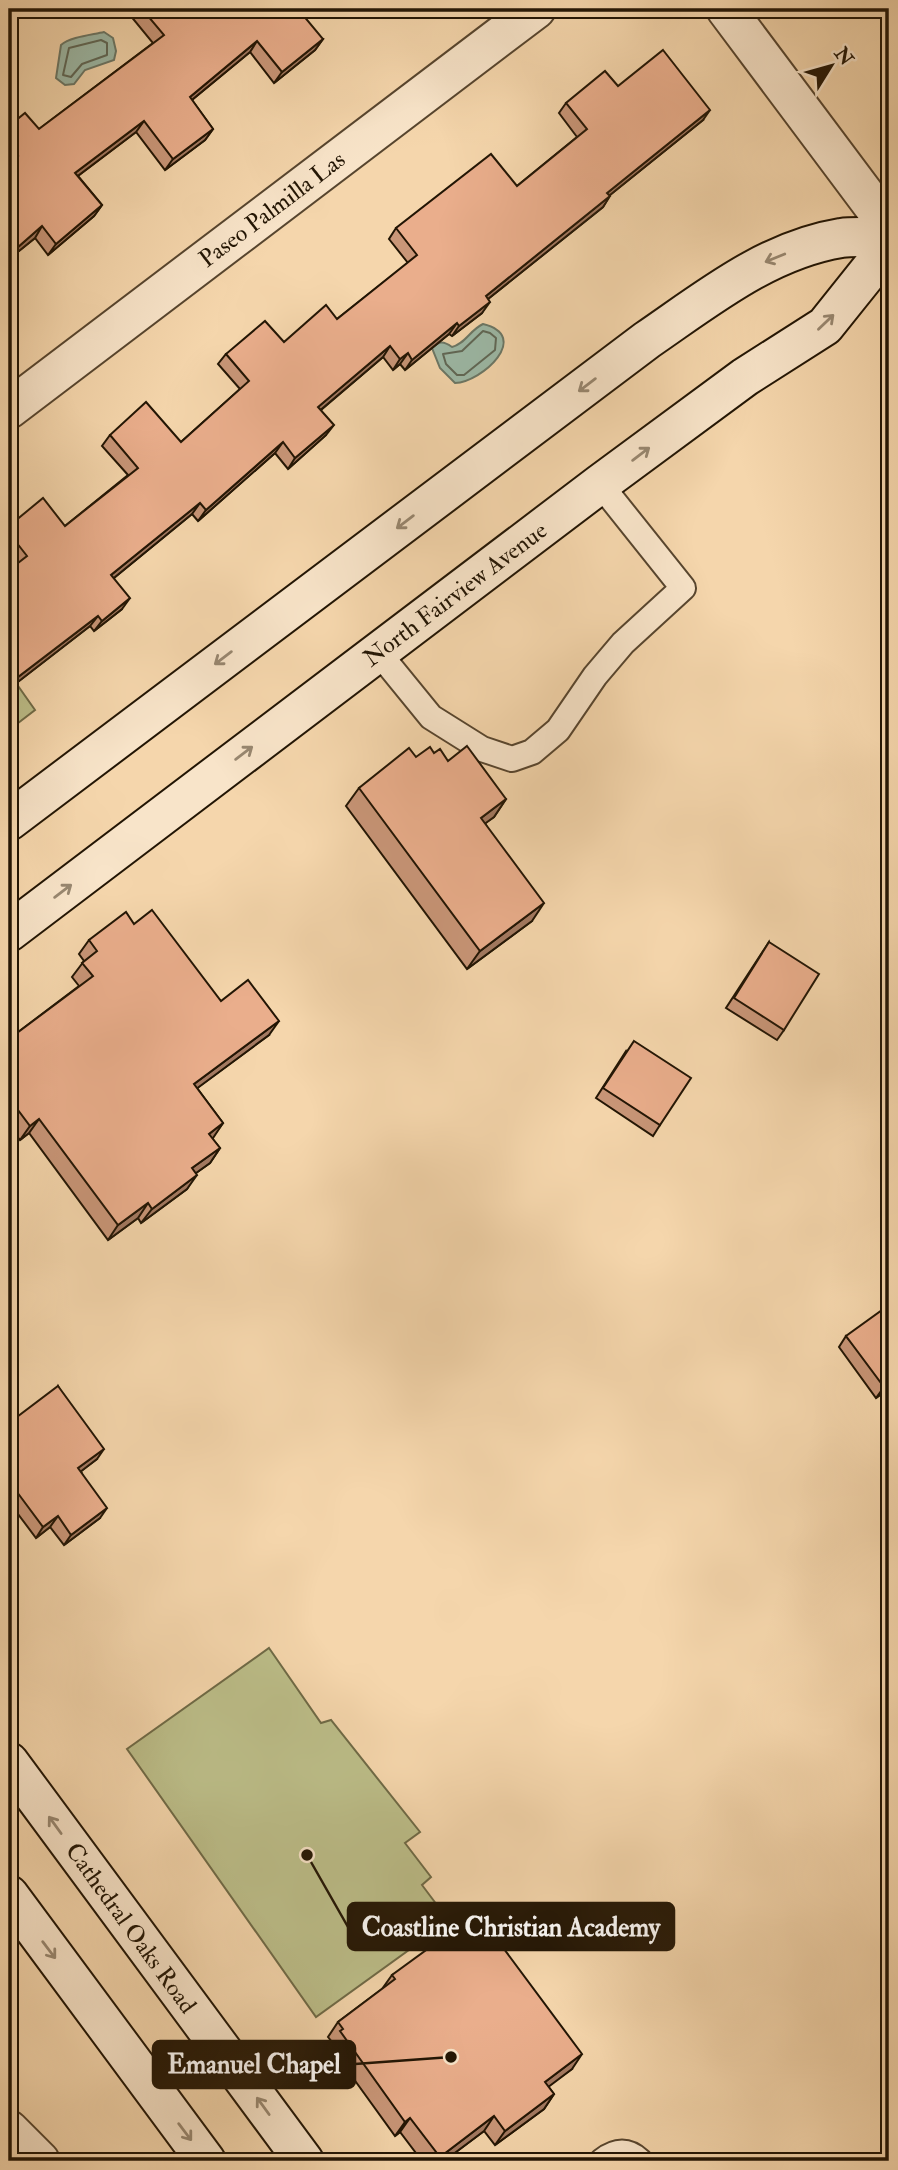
<svg xmlns="http://www.w3.org/2000/svg" width="898" height="2170" font-family="'IM FELL Double Pica',serif">
  <rect width="100%" height="100%" fill="#f5d6ac"/>
  <filter id="stains"><feTurbulence type="fractalNoise" baseFrequency=".00286" numOctaves="4"/><feColorMatrix values="0 0 0 0 .2 0 0 0 0 .09 0 0 0 0 .02 0 0 0 .5 -.17"/></filter>
  <radialGradient id="worn" r=".72"><stop offset=".6" stop-color="#630" stop-opacity="0"/><stop offset="1" stop-color="#630" stop-opacity=".3"/></radialGradient>
  <g fill="#bcbe89" stroke="#6f6a46" stroke-width="2">
    <polygon points="16,683 35,710 9,730 9,686 11,687"/>
    <polygon points="269,1648 321,1723 331,1720 420,1832 405,1843 431,1877 422,1885 449,1921 316,2017 127,1749"/>
  </g>
  <g fill="#9cb9a7" stroke="#6b7766" stroke-width="2">
    <path d="M104,32L113,38L116,51L114,60L85,70L74,84L65,85L56,78L61,45C70,37 91,35 104,32Z"/>
    <path d="M483,324C532,336 482,382 455,383L440,368L432,348C440,341 443,341 452,347C465,344 470,330 483,324Z"/>
  </g>
  <g fill="none" stroke-linecap="round" stroke-linejoin="round">
    <g stroke="#5f6756" stroke-width="2">
      <polygon points="101,40 107,43 107,55 82,64 71,77 63,75 69,48"/>
      <polygon points="483,331 490,333 496,338 495,350 464,375 457,375 446,364 443,354 462,351"/>
    </g>
    <defs>
      <g id="lane">
        <polyline points="378,652 431,717 482,749 512,759 532,752 558,730 595,676 623,643 683,588 600,484"/>
        <path d="M602,2161C615,2151 627,2149 640,2161"/>
      </g>
      <g id="street">
        <polyline points="726,9 889,227"/>
        <polyline points="9,409 536,9"/>
        <polyline points="9,2130 40,2161"/>
      </g>
      <g id="secondary">
        <path d="M9,821L647,340C707,299 767,250 841,238C856,236 874,238 889,237"/>
        <polyline points="9,932 600,484 745,377 825,326 889,246"/>
        <polyline points="9,1762 304,2161"/>
        <polyline points="9,1895 206,2161"/>
      </g>
    </defs>
    <use href="#lane" stroke="#57452e" stroke-width="28"/>
    <use href="#street" stroke="#57452e" stroke-width="42"/>
    <use href="#secondary" stroke="#221504" stroke-width="42"/>
    <polyline stroke="#221504" stroke-width="4.5" stroke-dasharray="2 3.5" stroke-linecap="butt" points="554,2155 559,2161"/>
    <use href="#lane" stroke="#f8e4c9" stroke-width="24"/>
    <use href="#street" stroke="#f8e4c9" stroke-width="38"/>
    <use href="#secondary" stroke="#f8e4c9" stroke-width="38"/>
  </g>
  <g fill="#c99678" stroke="#221504" stroke-width="2">
    <polygon points="125,9 187,9 190,13 323,39 315,50 274,83 250,52 192,100 213,129 205,140 165,170 136,132 78,176 102,205 94,216 48,255 35,238 9,259 9,126 39,129 153,43"/>
    <polygon points="618,86 703,120 610,195 603,207 488,299 482,313 452,336 449,334 405,370 400,364 393,370 383,357 321,410 326,435 288,469 275,453 198,521 192,514 114,578 122,609 94,631 90,626 10,688 9,686 9,570 17,564 9,553 9,526 65,526 128,475 102,446 110,435 181,442 240,389 218,364 226,354 284,342 337,319 408,263 389,239 396,228 517,186 577,137 559,113 566,103"/>
    <polygon points="434,753 448,761 506,799 494,817 485,823 532,921 467,969 346,806 359,788"/>
    <polygon points="134,924 221,1001 269,1035 197,1088 223,1123 212,1138 220,1148 210,1163 196,1173 187,1189 141,1223 138,1218 108,1240 29,1133 20,1140 9,1126 9,1039 79,986 72,977 84,961 79,954 89,940"/>
    <polygon points="769,942 784,1030 777,1040 726,1008"/>
    <polygon points="626,1051 660,1125 653,1136 596,1098"/>
    <polygon points="846,1336 889,1388 876,1398 839,1347"/>
    <polygon points="58,1386 97,1459 81,1471 100,1518 64,1545 50,1527 36,1538 9,1502"/>
    <polygon points="444,1946 572,2069 548,2086 554,2094 544,2109 495,2145 484,2131 444,2161 422,2161 400,2132 395,2136 330,2046 332,2042 328,2037 338,2022 382,1989 392,1975"/>
  </g>
  <g fill="#a47a62" stroke="#221504" stroke-width="2">
    <polygon points="323,39 315,50 274,83 282,72"/>
    <polygon points="257,41 250,52 182,108 190,97"/>
    <polygon points="710,110 703,120 600,203 607,193"/>
    <polygon points="144,121 136,132 67,184 75,173"/>
    <polygon points="213,129 205,140 165,170 173,159"/>
    <polygon points="610,196 603,207 478,307 486,296"/>
    <polygon points="102,205 94,216 48,255 56,244"/>
    <polygon points="42,226 35,238 9,259 9,255"/>
    <polygon points="490,302 482,313 452,336 459,326"/>
    <polygon points="457,323 449,334 405,370 412,360"/>
    <polygon points="390,346 383,357 311,418 318,407"/>
    <polygon points="408,353 400,364 393,370 400,359"/>
    <polygon points="334,425 326,435 288,469 295,458"/>
    <polygon points="283,442 275,453 198,521 206,510"/>
    <polygon points="200,503 192,514 104,586 111,575"/>
    <polygon points="130,598 122,609 94,631 102,621"/>
    <polygon points="98,616 90,626 10,688 18,677"/>
    <polygon points="506,799 494,817 468,836 481,818"/>
    <polygon points="544,903 532,921 467,969 480,951"/>
    <polygon points="279,1021 269,1035 184,1098 194,1084"/>
    <polygon points="39,1119 29,1133 20,1140 30,1126"/>
    <polygon points="223,1123 213,1138 199,1148 209,1134"/>
    <polygon points="220,1148 210,1163 182,1183 192,1168"/>
    <polygon points="197,1175 187,1189 141,1223 152,1209"/>
    <polygon points="148,1203 138,1218 108,1240 118,1225"/>
    <polygon points="889,1383 889,1388 876,1398 884,1387"/>
    <polygon points="104,1449 97,1459 71,1479 78,1468"/>
    <polygon points="17,1492 9,1502 9,1497"/>
    <polygon points="107,1508 100,1518 64,1545 71,1535"/>
    <polygon points="58,1516 50,1527 36,1538 43,1527"/>
    <polygon points="582,2054 572,2069 535,2097 545,2082"/>
    <polygon points="554,2094 544,2109 495,2145 505,2131"/>
    <polygon points="494,2116 484,2131 444,2161 437,2161 440,2157"/>
    <polygon points="410,2118 400,2132 395,2136 405,2122"/>
  </g>
  <g fill="#eaae8c" stroke="#221504" stroke-width="2">
    <polygon points="142,9 187,9 190,13 195,9 298,9 323,39 282,72 257,41 190,97 213,129 173,159 144,121 75,173 102,205 56,244 42,226 9,255 9,164 18,156 9,146 9,126 25,113 39,129 164,35"/>
    <polygon points="663,50 710,110 607,193 610,196 486,296 490,302 459,326 457,323 412,360 408,353 400,359 390,346 318,407 334,425 295,458 283,442 206,510 200,503 111,575 130,598 102,621 98,616 18,677 9,666 9,570 27,556 9,533 9,526 43,498 65,526 138,468 110,435 146,402 181,442 249,381 226,354 265,321 284,342 326,305 337,319 417,255 396,228 491,154 517,186 587,129 566,103 605,71 618,86"/>
    <polygon points="467,746 506,799 481,818 544,903 480,951 359,788 409,748 416,757 430,747 434,753 440,749 448,761"/>
    <polygon points="152,910 221,1001 248,980 279,1021 194,1084 223,1123 209,1134 220,1148 192,1168 197,1175 152,1209 148,1203 118,1225 39,1119 30,1126 9,1098 9,1039 93,976 82,963 97,951 89,940 126,912 134,924"/>
    <polygon points="769,942 819,974 784,1030 734,998"/>
    <polygon points="634,1041 691,1078 660,1125 603,1088"/>
    <polygon points="889,1305 889,1383 884,1387 846,1336"/>
    <polygon points="58,1386 104,1449 78,1468 107,1508 71,1535 58,1516 43,1527 17,1492 9,1497 9,1423"/>
    <polygon points="481,1918 582,2054 545,2082 554,2094 505,2131 494,2116 440,2157 410,2118 405,2122 340,2031 343,2029 338,2022 395,1979 392,1975 440,1940 444,1946"/>
  </g>
  <defs><path id="oneway-shaft" d="M-6 0H5M1.5-3L5.5 0L1.5 3" fill="none" stroke-width="1.6" stroke-linecap="round" stroke-linejoin="round" transform="scale(1.75)"/></defs>
  <g stroke="#988770">
    <use href="#oneway-shaft" transform="translate(775 258) rotate(158)"/>
    <use href="#oneway-shaft" transform="translate(826 322) rotate(-44)"/>
    <use href="#oneway-shaft" transform="translate(587 385) rotate(143)"/>
    <use href="#oneway-shaft" transform="translate(641 454) rotate(-37)"/>
    <use href="#oneway-shaft" transform="translate(405 522) rotate(143)"/>
    <use href="#oneway-shaft" transform="translate(223 658) rotate(143)"/>
    <use href="#oneway-shaft" transform="translate(244 753) rotate(-37)"/>
    <use href="#oneway-shaft" transform="translate(63 891) rotate(-37)"/>
    <use href="#oneway-shaft" transform="translate(55 1825) rotate(-126)"/>
    <use href="#oneway-shaft" transform="translate(49 1950) rotate(53)"/>
    <use href="#oneway-shaft" transform="translate(263 2106) rotate(-126)"/>
    <use href="#oneway-shaft" transform="translate(185 2132) rotate(53)"/>
  </g>
  <g text-anchor="middle" stroke-width="5" stroke-linejoin="round" paint-order="stroke">
    <g font-size="24" fill="#221504" stroke="#f8e4c9">
      <text transform="translate(272 209) rotate(-37)" y="8">Paseo Palmilla Las</text>
      <text transform="translate(455 594) rotate(-37)" y="8">North Fairview Avenue</text>
      <text transform="translate(131 1928) rotate(54)" y="8">Cathedral Oaks Road</text>
    </g>
  </g>
  <path fill="none" stroke="#221504" stroke-width="2.5" d="M307 1855L348 1927M451 2057L355 2064"/>
  <g fill="#221504" stroke="#f8e4c9" stroke-width="2.5">
    <circle cx="307" cy="1855" r="7"/>
    <circle cx="451" cy="2057" r="7"/>
  </g>
  <g fill="#221504" stroke="#221504" stroke-width="2.5">
    <rect x="348" y="1903" width="326" height="47" rx="7"/>
    <rect x="153" y="2041" width="202" height="47" rx="7"/>
  </g>
  <g font-size="26" text-anchor="middle" font-weight="bold" fill="#fff">
    <text x="511" y="1936">Coastline Christian Academy</text>
    <text x="254" y="2073">Emanuel Chapel</text>
  </g>
  <rect width="898" height="2170" fill="none" stroke="#f5d6ac" stroke-width="35"/>
  <rect x="10" y="10" width="877" height="2149" fill="none" stroke="#221504" stroke-width="3.5"/>
  <rect x="18" y="18" width="863" height="2135" fill="none" stroke="#221504" stroke-width="2"/>
  <g transform="translate(831 66) rotate(53)" stroke="#f8e4c9" stroke-width="5" paint-order="stroke">
  <path d="M0-5L12 26L0 18L-12 26Z" fill="#221504"/>
  <text y="-10" font-size="19" font-weight="bold" text-anchor="middle" fill="#221504">N</text>
  </g>
  <rect width="100%" height="100%" filter="url(#stains)"/>
  <rect width="100%" height="100%" fill="url(#worn)"/>
</svg>
